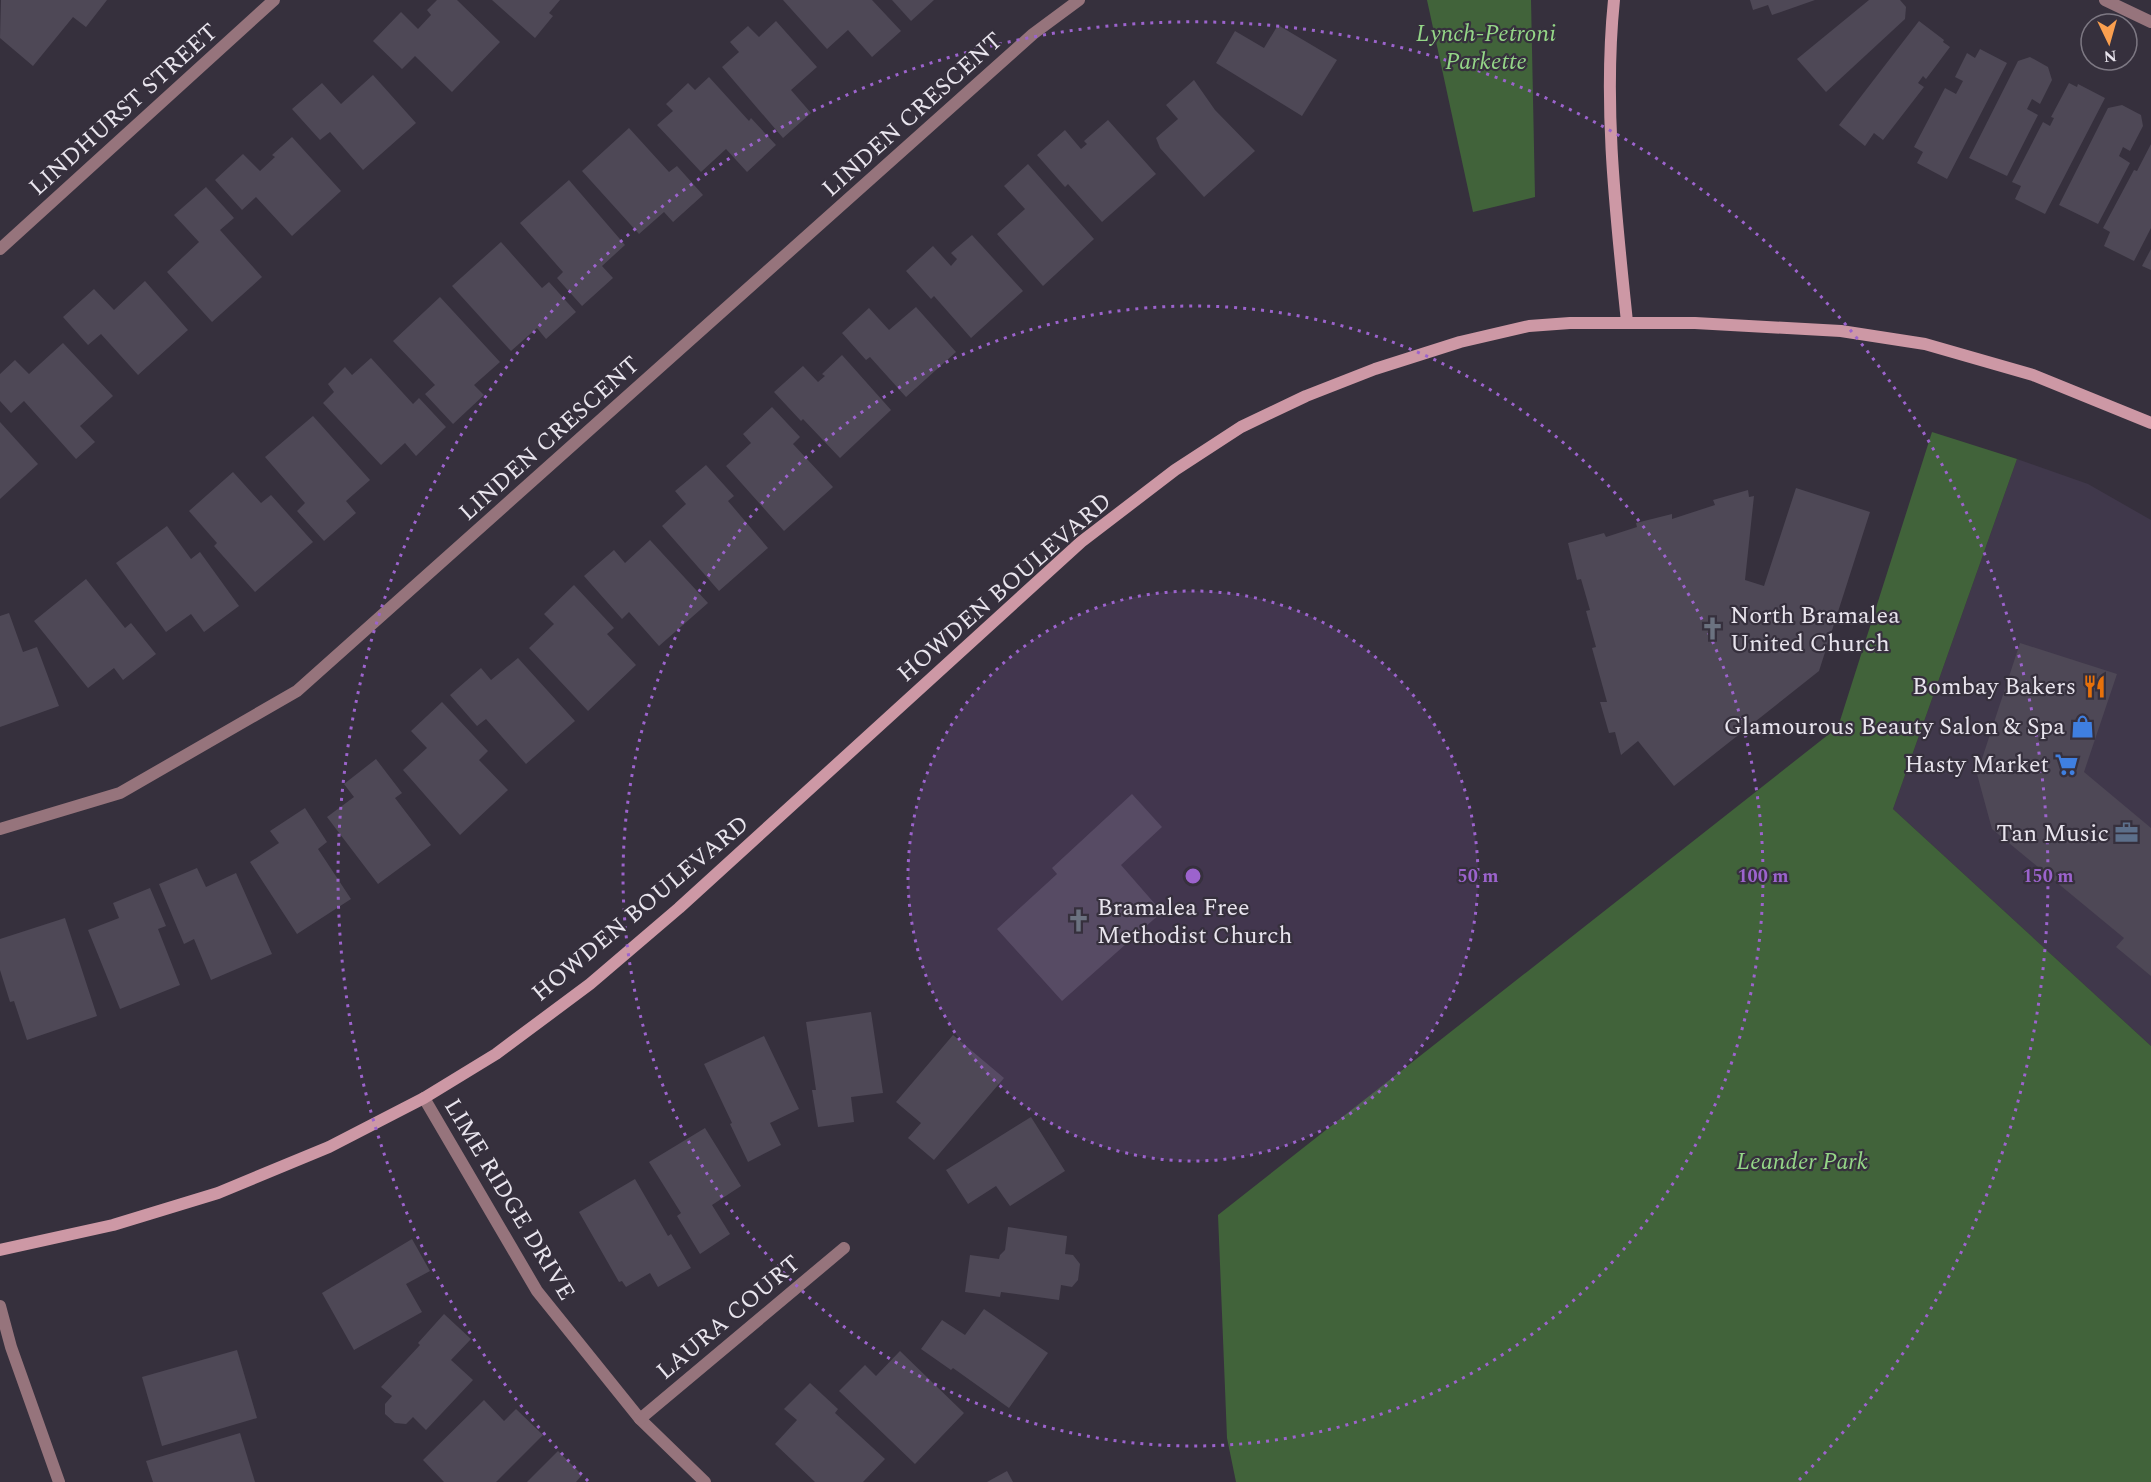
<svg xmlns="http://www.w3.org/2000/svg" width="2151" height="1482" font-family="Spectral,serif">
  <rect width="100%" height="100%" fill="#36303d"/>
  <polygon fill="#40384b" points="2017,459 2088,484 2151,520 2151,1046 1893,809"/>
  <g fill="#41633a">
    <polygon points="1427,0 1531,0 1535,197 1473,212"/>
    <polygon points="1932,432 2017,459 1893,809 2151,1046 2151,1482 1236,1482 1227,1438 1218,1215 1838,727"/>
  </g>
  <g fill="#4e4856">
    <polygon points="1,0 107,0 86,27 73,17 33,66 0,38"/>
    <polygon points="437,0 457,0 500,42 452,92 415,56 402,69 373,41 401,12 418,29 431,15 427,10"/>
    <polygon points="492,0 560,0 549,13 553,16 535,38"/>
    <polygon points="783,0 872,0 901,31 872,57 848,30 827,49"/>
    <polygon points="892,0 934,0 911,21"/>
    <polygon points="1750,0 1815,0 1772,15 1768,5 1753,10"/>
    <polygon points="1869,0 1900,0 1906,7 1905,19 1826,92 1797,59"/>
    <polygon points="776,21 817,67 791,90 811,113 783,138 722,67 739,52 730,42 748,26 759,37"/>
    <polygon points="1919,21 1944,40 1943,42 1950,47 1926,79 1923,76 1918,83 1924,87 1883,140 1874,133 1865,146 1839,125"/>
    <polygon points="1278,25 1337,60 1302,116 1216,63 1235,31 1264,48"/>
    <polygon points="1980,49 2007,63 1947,179 1917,163 1923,152 1914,147 1945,88 1956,94 1963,81 1955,77 1967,53 1975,58"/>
    <polygon points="2030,57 2048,67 2052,80 2040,104 2032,99 2027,109 2038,115 2007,176 1969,158 2018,61"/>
    <polygon points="373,75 416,123 363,170 330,132 320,140 292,109 322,83 341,104"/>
    <polygon points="709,77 749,121 751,118 776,145 747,172 726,149 701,172 657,125 673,111 666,104 688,83 695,90"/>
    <polygon points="1194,80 1215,110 1255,151 1204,197 1160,148 1156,138 1178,119 1166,105"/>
    <polygon points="2069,83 2077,87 2078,84 2105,98 2045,214 2015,199 2021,186 2012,182 2043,122 2050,126 2054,118 2051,117"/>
    <polygon points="2122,105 2141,115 2143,126 2130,151 2123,147 2119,156 2130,163 2098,224 2059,205 2108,108"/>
    <polygon points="1108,120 1156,174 1102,222 1068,184 1065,187 1037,155 1065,130 1081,149 1087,144 1084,141"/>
    <polygon points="629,128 669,172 677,166 703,195 673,222 664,212 639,234 582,171"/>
    <polygon points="292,137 341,191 292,236 256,197 242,210 215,180 243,154 260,171 275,157 272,155"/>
    <polygon points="2151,144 2151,228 2134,261 2104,246 2110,232 2103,228 2134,170 2137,171"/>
    <polygon points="1028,164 1094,239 1043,286 997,234 1025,209 1004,186"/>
    <polygon points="569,180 625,245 602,266 613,278 582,306 557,278 563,272 520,223"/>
    <polygon points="206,187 234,218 220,230 262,277 212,322 167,272 199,242 174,215"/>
    <polygon points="972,235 1023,291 971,338 934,296 931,299 906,271 933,246 951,266 957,259 951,253"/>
    <polygon points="501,242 542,288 549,282 576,312 546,339 537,328 511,351 452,286"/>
    <polygon points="2151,249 2151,270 2142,266"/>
    <polygon points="145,281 188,330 138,375 101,334 88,345 63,317 94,289 114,310"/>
    <polygon points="440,297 500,362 474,385 484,395 453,424 425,394 435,385 393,341"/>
    <polygon points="916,307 956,352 906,397 870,357 866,360 842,333 869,308 889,330"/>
    <polygon points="63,343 113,396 80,426 95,442 76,459 24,401 11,413 0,401 0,374 15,360 29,374"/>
    <polygon points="842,355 891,410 840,458 803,419 801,421 774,392 803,366 818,382 825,376 822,374"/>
    <polygon points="371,358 413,404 419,398 446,427 416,456 405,443 381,465 323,403 334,392 328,384 345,367 352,375"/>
    <polygon points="772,407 800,437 793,444 833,487 784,531 726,466 751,443 743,434"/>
    <polygon points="313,416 370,480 346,501 356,513 324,541 297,511 305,503 265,457"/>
    <polygon points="0,422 38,464 0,499"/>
    <polygon points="706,465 734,496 728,501 768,548 719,591 662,526 686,504 675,491"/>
    <polygon points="233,472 261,503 271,495 313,542 255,592 214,546 217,543 189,511"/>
    <polygon points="1796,488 1870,512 1819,671 1674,786 1638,741 1621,755 1615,732 1609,733 1600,702 1607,702 1592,648 1596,647 1586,611 1590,610 1581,579 1577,580 1568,543 1604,533 1606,537 1637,527 1636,523 1672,514 1672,519 1715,505 1713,500 1748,490 1749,497 1754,496 1745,580 1764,586"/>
    <polygon points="167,526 191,559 200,552 239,606 204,632 191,614 166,632 116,563"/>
    <polygon points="650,540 708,603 659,646 629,612 622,619 584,576 614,550 625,563"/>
    <polygon points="86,579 125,628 131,623 156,654 123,680 114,668 88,688 34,621"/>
    <polygon points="574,585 614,628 607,634 636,665 588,711 529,648 554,624 544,614"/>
    <polygon points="9,613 23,652 37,647 59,706 0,727 0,616"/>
    <polygon points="2020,643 2117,674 2084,772 2151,828 2151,976 2116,947 2124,938 1992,829 1977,774"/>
    <polygon points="518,658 575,721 526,764 486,719 477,726 450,695 481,668 491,680"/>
    <polygon points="442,702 488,751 479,760 508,790 460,835 403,770 427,748 411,731"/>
    <polygon points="376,759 402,793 395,798 431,845 378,884 327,817 354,797 344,784"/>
    <polygon points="1132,794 1162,827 1121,865 1162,912 1062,1001 997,929 1057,874 1052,868"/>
    <polygon points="305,808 327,842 318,849 351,899 297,934 250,862 279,843 270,831"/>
    <polygon points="197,868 206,887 236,873 272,954 211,980 194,939 184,944 159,884"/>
    <polygon points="150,888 166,926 158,929 180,985 120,1009 88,930 119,918 113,903"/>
    <polygon points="65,918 97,1016 27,1040 14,1001 10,1002 0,970 0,939"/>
    <polygon points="871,1012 883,1093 851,1097 854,1122 818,1127 812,1090 816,1090 806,1022"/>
    <polygon points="953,1035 1004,1078 934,1160 908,1138 921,1123 896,1102"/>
    <polygon points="764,1036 799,1109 770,1123 781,1145 748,1162 730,1124 732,1123 704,1064"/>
    <polygon points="1031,1117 1065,1171 1010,1206 996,1186 968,1204 946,1170"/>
    <polygon points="705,1128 741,1186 712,1205 730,1234 700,1254 677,1216 681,1213 649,1162"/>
    <polygon points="635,1179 668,1236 671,1234 691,1268 658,1287 650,1273 626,1287 622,1281 619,1282 579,1212"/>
    <polygon points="1008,1227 1067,1236 1065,1254 1073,1255 1080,1264 1078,1280 1072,1287 1061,1285 1059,1300 1001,1292 1000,1297 965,1292 970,1255 999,1259 1000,1255 1005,1250"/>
    <polygon points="412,1239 430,1271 406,1284 422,1312 354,1350 322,1293"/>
    <polygon points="984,1309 1048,1353 1009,1408 953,1368 951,1370 921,1349 942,1320 965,1335"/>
    <polygon points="444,1314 471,1339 451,1360 473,1380 426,1430 413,1417 406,1424 395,1423 385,1414 385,1404 392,1396 381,1387 420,1345 418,1343"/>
    <polygon points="237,1350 257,1418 162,1446 142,1377"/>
    <polygon points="900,1351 964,1413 915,1464 839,1391 865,1365 876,1376"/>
    <polygon points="810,1383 838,1409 835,1413 885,1459 863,1482 815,1482 775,1444 797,1420 784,1409"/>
    <polygon points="484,1400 504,1421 516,1409 543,1435 496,1482 444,1482 423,1460"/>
    <polygon points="240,1433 255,1482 153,1482 146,1461"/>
    <polygon points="558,1451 582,1475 576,1482 527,1482"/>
    <polygon points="1007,1471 1013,1482 987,1482"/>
  </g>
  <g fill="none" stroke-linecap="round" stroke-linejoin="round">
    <g stroke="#96747c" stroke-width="12">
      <polyline points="2105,0 2151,22"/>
      <polyline points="0,249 274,0"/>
      <polyline points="0,829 120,793 297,691 1033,34 1079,0"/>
      <polyline points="424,1098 537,1291 640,1419 705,1482"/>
      <polyline points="0,1306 11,1347 59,1482"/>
      <polyline points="640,1419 844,1248"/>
    </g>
    <g stroke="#cd98a5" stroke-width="12">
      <path d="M1614,0C1603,107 1616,215 1627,322"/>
      <polyline points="0,1250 113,1225 218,1193 329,1147 424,1098 496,1054 590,984 679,908 1081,542 1175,470 1241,427 1306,396 1375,369 1460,342 1529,326 1570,323 1695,323 1841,331 1925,344 2033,375 2151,423"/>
    </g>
  </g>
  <circle cx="1193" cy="876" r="285" fill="#9c63cd" fill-opacity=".12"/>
  <g fill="none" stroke="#9c63cd" stroke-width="3" stroke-dasharray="3 6">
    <circle cx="1193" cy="876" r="285"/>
    <circle cx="1193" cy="876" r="570"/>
    <path d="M588 1481A855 855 0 1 1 1798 1481"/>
  </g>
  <defs>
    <symbol id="church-bare" viewBox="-9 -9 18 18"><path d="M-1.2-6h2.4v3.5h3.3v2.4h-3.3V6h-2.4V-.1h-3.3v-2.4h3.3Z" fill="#6b7280" stroke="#36303d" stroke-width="2.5" paint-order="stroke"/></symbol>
    <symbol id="restaurant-bare" viewBox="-9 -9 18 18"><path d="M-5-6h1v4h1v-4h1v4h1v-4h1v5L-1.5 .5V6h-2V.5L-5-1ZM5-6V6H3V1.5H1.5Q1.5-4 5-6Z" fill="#e8710a" stroke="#36303d" stroke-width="2.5" paint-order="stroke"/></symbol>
    <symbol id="shop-bare" viewBox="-9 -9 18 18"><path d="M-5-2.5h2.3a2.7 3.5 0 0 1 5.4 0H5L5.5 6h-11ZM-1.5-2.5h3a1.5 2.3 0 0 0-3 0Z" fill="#3f7fe0" stroke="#36303d" stroke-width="2.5" paint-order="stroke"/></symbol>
    <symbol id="supermarket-bare" viewBox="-9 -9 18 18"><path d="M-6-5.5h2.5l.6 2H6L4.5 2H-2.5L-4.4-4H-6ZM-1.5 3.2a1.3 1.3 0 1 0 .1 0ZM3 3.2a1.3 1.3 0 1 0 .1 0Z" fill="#3f7fe0" stroke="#36303d" stroke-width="2.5" paint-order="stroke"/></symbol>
    <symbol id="office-bare" viewBox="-9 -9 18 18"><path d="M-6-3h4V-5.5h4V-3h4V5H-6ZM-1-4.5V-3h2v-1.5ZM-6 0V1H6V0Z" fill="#5c6f8a" stroke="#36303d" stroke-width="2.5" paint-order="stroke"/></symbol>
  </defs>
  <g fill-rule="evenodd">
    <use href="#church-bare" x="1696" y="612" width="33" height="33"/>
    <use href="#restaurant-bare" x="2078" y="670" width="33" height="33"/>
    <use href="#shop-bare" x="2066" y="710" width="33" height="33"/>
    <use href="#supermarket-bare" x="2050" y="748" width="33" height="33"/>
    <use href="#office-bare" x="2110" y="816" width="33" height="33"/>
    <use href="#church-bare" x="1062" y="904" width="33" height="33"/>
  </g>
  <g text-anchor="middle" stroke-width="4.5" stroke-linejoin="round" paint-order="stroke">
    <g font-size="24" font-style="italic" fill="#94d687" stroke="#36303d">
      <text x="1486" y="41">Lynch-Petroni<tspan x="1486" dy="28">Parkette</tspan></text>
      <text x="1802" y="1169">Leander Park</text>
    </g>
    <g font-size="24" fill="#e8e4ed" stroke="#36303d">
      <text transform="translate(123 109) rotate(-42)" y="8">LINDHURST STREET</text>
      <text transform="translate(912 114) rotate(-42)" y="8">LINDEN CRESCENT</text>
      <text transform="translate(549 438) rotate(-42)" y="8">LINDEN CRESCENT</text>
      <text transform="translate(1004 587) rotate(-41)" y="8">HOWDEN BOULEVARD</text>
      <text transform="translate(640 908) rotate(-40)" y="8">HOWDEN BOULEVARD</text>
      <text transform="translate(510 1199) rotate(59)" y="8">LIME RIDGE DRIVE</text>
      <text transform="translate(728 1317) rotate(-40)" y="8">LAURA COURT</text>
    </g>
    <g font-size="24" fill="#e8e4ed" stroke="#36303d" text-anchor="end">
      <text x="1730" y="623" text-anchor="start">North Bramalea<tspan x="1730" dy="28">United Church</tspan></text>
      <text x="2076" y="694">Bombay Bakers</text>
      <text x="2065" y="734">Glamourous Beauty Salon &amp; Spa</text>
      <text x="2049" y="772">Hasty Market</text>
      <text x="2109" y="841">Tan Music</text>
      <text x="1097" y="915" text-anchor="start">Bramalea Free<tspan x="1097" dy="28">Methodist Church</tspan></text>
    </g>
  </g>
  <circle cx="1193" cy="876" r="9" fill="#9c63cd" stroke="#36303d" stroke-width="3"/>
  <g font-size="18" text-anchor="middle" font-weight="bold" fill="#9c63cd" stroke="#36303d" stroke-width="4.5" stroke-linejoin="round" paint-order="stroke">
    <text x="1478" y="882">50 m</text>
    <text x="1763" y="882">100 m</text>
    <text x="2048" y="882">150 m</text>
  </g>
  <g transform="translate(2109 42) rotate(175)"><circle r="28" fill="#36303d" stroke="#7d7883" stroke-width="1.5"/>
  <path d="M0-4.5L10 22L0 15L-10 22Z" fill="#fa9f4f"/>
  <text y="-9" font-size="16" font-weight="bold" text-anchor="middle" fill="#e8e4ed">N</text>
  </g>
</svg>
